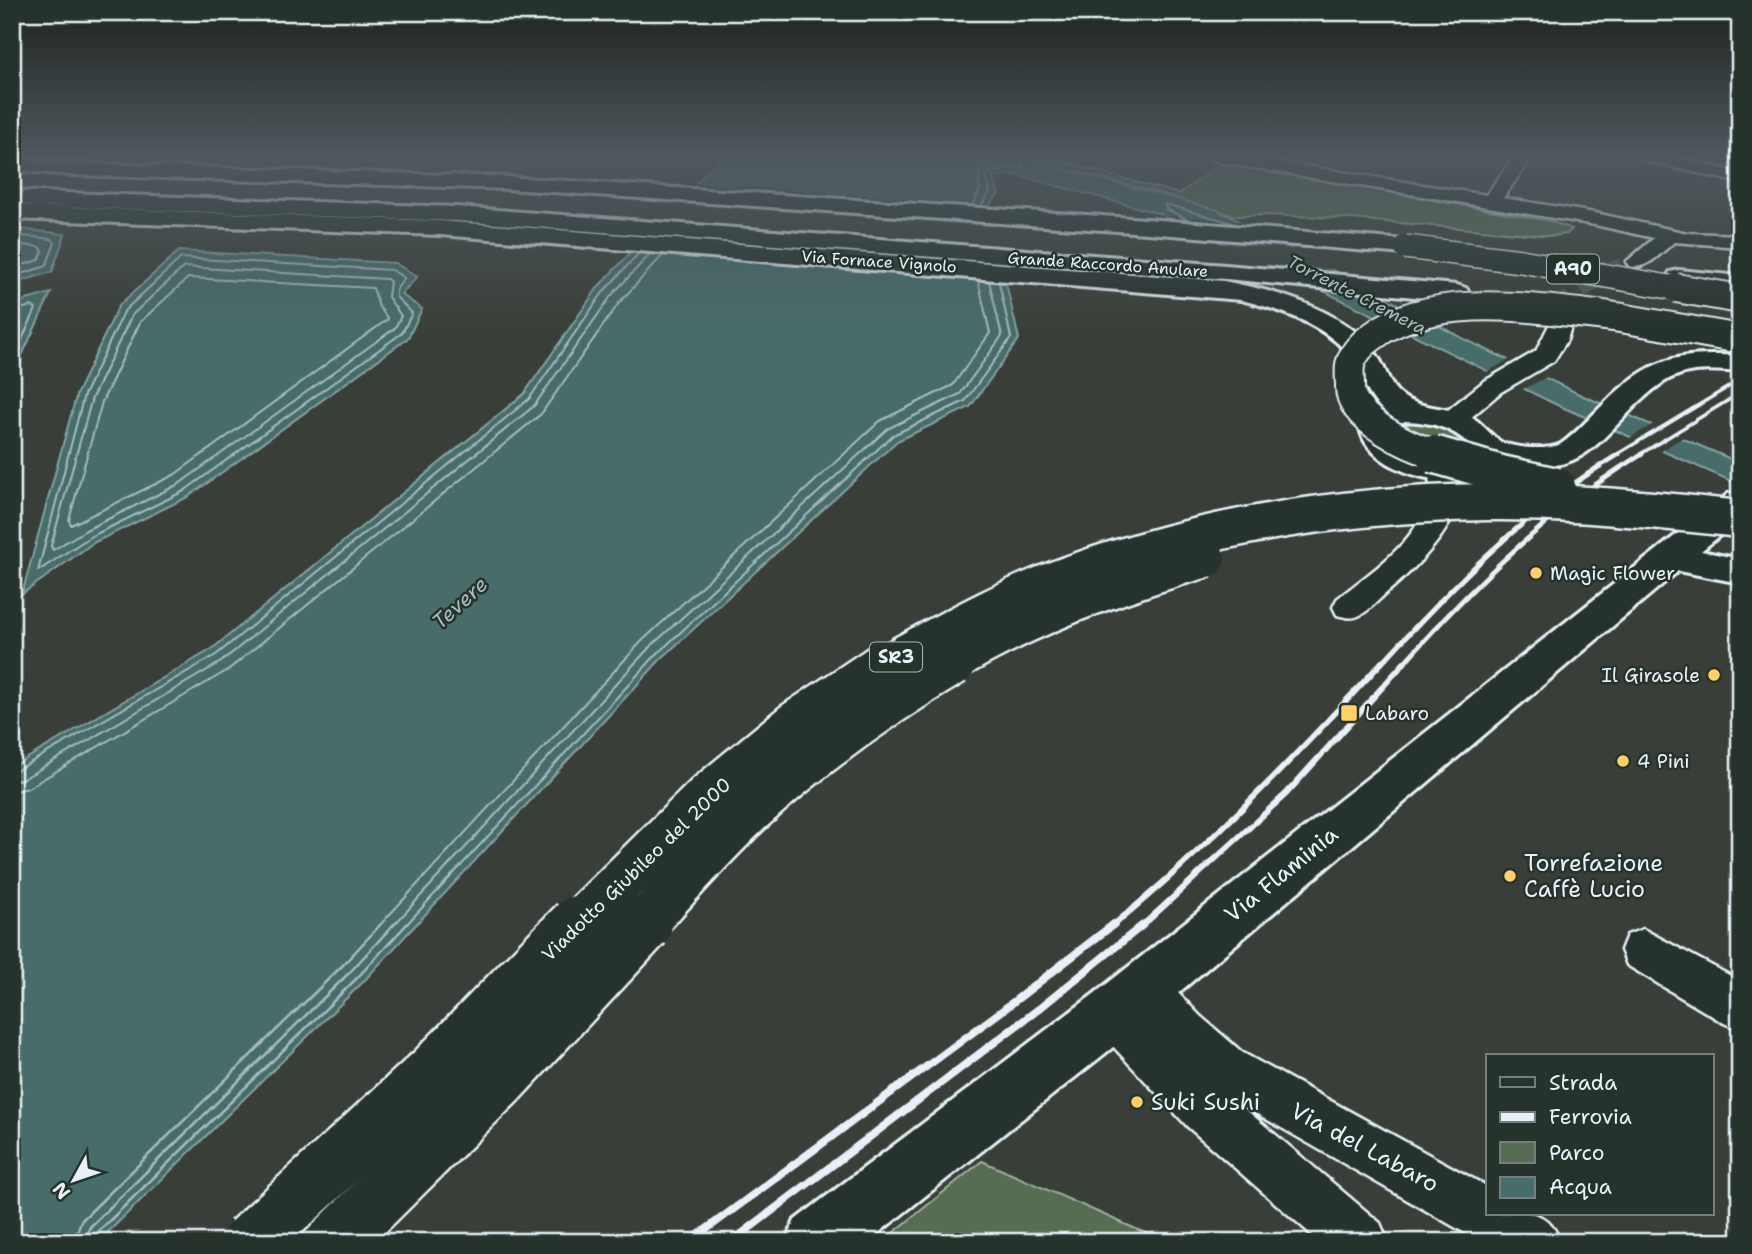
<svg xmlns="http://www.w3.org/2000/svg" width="1752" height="1254" font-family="'Shantell Sans',sans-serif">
  <rect width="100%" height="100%" fill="#393f38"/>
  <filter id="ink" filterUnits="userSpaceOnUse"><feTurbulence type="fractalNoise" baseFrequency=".0143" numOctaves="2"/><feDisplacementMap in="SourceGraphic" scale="14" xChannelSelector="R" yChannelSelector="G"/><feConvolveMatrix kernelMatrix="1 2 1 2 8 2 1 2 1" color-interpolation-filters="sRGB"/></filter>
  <g filter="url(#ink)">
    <g fill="#576d51" stroke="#a0afa4" stroke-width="2">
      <polygon points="1017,157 1046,157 1179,194 1222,163 1550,221 1572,229 1567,234 1552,236 1340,218 1267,215 1235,216 1152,191"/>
      <polygon points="1416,422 1447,429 1465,445 1397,431 1407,424"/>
      <polygon points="982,1161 1145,1233 1158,1242 882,1242"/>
    </g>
    <g fill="#476c6b" stroke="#87a1a3" stroke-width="2">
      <polygon points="721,157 1017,157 1218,210 1464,339 1579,394 1740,463 1740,485 1555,404 1309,284 1158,213 1013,174 993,177 999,194 988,206 1019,339 970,407 897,441 660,660 362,983 98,1242 12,1242 12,767 212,649 524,394 599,286"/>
      <polygon points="12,228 65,234 52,272 12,284"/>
      <polygon points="179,251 395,263 417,277 401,294 422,309 408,338 188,497 93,543 22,594 77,393 119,305"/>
      <polygon points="51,293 12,377 12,304"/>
    </g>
    <g fill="#393f38">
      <polygon points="692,183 993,205 995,221 674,201"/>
      <polygon points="672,203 996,227 1001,245 656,219"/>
      <polygon points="1153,215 1254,222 1300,247 1202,238"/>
      <polygon points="1214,243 1307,250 1344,270 1258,264"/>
      <polygon points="1512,358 1549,376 1519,391 1483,374"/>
      <polygon points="1655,423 1685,436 1659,452 1628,439"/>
    </g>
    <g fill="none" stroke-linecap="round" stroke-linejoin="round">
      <g stroke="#a8bcc0" stroke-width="2">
        <path d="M972,206L980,190C973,162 991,162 1013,157"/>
        <polyline points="981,206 990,192 986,180 988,173 1011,168 1022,169 1022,157"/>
        <polyline points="1191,221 1166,209 1165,204 1236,224"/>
        <polyline points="12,235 52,239 55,243 46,266 12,277"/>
        <polyline points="12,244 40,247 43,251 39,260 12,268"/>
        <polygon points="181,258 392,270 404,278 396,290 396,297 412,313 402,333 184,491 90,537 38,571 84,395 125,310"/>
        <polygon points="184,267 387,279 390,282 388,297 401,316 395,328 179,484 86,530 53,550 51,546 92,398 132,315"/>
        <polygon points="188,278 373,288 379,307 388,319 174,475 71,525 69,520 102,402 140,322"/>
        <polyline points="12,311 32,306 36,309 12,361"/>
        <polyline points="12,773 216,655 529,399 604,291 639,253"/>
        <polyline points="12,781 23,779 221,662 534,406 611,296 650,254"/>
        <polyline points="12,792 28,788 228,670 541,414 619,303 663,255"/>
        <polyline points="379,926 642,641 880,421 953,385 990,333 978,280"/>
        <polyline points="393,926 649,648 887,429 960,394 1002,336 989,281"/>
        <polyline points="405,926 656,655 893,435 965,401 1011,338 999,282"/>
      </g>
      <g stroke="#a8bcc0" stroke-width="2.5">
        <polyline points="74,1242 81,1221 343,965 381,924"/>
        <polyline points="84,1242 90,1227 350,972 394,924"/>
        <polyline points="93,1242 96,1234 357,978 407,924"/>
      </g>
      <polyline stroke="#535a55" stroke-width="19" stroke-dasharray="19 10" stroke-linecap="butt" points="1580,290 1600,276 1636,262"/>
      <polyline stroke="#535a55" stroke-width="24" stroke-dasharray="24 12" stroke-linecap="butt" points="1562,320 1567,307 1582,288"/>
      <defs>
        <g id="street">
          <path d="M1209,157H1248L1486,195L1514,157H1532L1503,198L1595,213L1687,233L1740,235V247L1674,242C1661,253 1646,271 1629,266L1626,262L1654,238L1595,225L1218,162Z"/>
          <polygon points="1644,157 1674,157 1740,173 1740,183 1647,161"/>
          <polygon points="1562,313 1570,315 1573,320 1567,340 1554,361 1501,392 1461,426 1452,428 1443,426 1439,420 1443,414 1483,382 1536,351 1554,315"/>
          <path d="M1443,464L1453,466C1482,508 1413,571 1384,595C1376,602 1368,612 1358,616C1351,619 1345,617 1337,615L1333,607L1337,599C1378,566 1436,531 1429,472L1433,466Z"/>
          <polygon points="1643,929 1740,981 1740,1030 1724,1023 1627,965 1621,950 1627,935"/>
          <path d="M1141,965L1157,971L1200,1016L1243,1053L1488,1187V1214C1523,1214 1545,1204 1561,1242H1481L1238,1103L1380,1223L1388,1242H1320L1188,1127L1097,1029L1090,1013L1097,997L1113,990L1121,993L1118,987L1125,971Z"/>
        </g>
        <g id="secondary">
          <path d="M12,205L440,221L1224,281C1264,289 1305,299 1340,321C1357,331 1372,345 1381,362C1387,373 1390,386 1400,394C1418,410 1448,406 1470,416C1482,422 1494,440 1503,443C1518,448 1546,451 1561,444C1577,433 1590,417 1604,404C1650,358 1676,352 1740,356V372C1721,371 1699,368 1681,374C1664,379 1650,392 1637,404C1588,454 1576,477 1500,461C1471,501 1364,474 1360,426L1373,411L1382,409C1365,394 1363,375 1351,358C1328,325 1278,309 1241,300L440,235L12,219ZM1405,421C1430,422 1452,427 1470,445L1471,456C1451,468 1394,453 1390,428Z"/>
          <polygon points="1740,491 1740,519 1701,551 1740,559 1740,583 1678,571 1132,1032 867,1242 786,1242 795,1220 1094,994 1728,494"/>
        </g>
        <g id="highway">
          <polygon points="12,158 73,163 509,177 1147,219 1405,240 1413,242 1417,247 1413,252 1405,254 1147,233 509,189 73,175 12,170"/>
          <polygon points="12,191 457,207 1226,265 1457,285 1466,288 1470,293 1466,298 1457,301 1226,279 457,221 12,205"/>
          <polygon points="1679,270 1740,276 1740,291 1670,282 1667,277 1670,272"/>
        </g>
      </defs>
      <use href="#street" stroke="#e8f1f8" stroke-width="5"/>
      <use href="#secondary" stroke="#e8f1f8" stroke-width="6"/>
      <use href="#highway" stroke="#e8f1f8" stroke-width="6"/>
      <use href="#street" fill="#26332d" fill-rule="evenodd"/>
      <use href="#secondary" fill="#26332d" fill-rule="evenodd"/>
      <use href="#highway" fill="#26332d" fill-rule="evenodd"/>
      <g stroke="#e8f1f8" stroke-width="3.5">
        <polyline points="1616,455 1740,380"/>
        <polyline points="1639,455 1740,393"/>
      </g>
      <g stroke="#e8f1f8" stroke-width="5">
        <path d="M1381,664C1454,584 1525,511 1619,454"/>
        <path d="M1403,664C1474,584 1550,510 1642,454"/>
      </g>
      <g stroke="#e8f1f8" stroke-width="6">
        <path d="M1112,926C1210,846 1297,755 1382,662"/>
        <polyline points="1142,926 1286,794 1405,662"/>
      </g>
      <g stroke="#e8f1f8" stroke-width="8">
        <polyline points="689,1242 1003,1010 1114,924"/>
        <polyline points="731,1242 1040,1008 1144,924"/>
      </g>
      <defs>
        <polyline id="highway-bridge-far4" points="1405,247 1521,261 1686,290"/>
        <g id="highway-bridge-far3">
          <polyline points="1676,288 1740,299"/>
          <polyline points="1598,314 1740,339"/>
          <path d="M1438,455C1411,447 1349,420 1350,386C1350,379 1349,371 1350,365C1353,353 1363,343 1373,336C1436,288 1550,311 1624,318"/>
        </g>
        <g id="highway-bridge-far2">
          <polyline points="1433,454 1501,474 1557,486"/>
          <path d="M884,664C945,631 1005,597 1070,574C1204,526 1345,504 1486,502C1571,501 1656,510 1740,519"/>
          <path d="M951,664C1032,616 1117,584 1207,559"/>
        </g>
        <g id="highway-bridge-far1">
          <polyline points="576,926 709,795 794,725 888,662"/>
          <path d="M642,926C677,887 711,848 748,813C811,755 881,705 954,662"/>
        </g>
        <g id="highway-bridge">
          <polyline points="250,1242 434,1072 578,924"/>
          <polyline points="335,1242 499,1080 644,924"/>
        </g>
      </defs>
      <use href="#highway-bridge-far4" stroke="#e8f1f8" stroke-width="26" stroke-linecap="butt"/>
      <use href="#highway-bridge-far3" stroke="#e8f1f8" stroke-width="32" stroke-linecap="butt"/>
      <use href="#highway-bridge-far2" stroke="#e8f1f8" stroke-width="41" stroke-linecap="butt"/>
      <use href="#highway-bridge-far1" stroke="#e8f1f8" stroke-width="50" stroke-linecap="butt"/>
      <use href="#highway-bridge" stroke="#e8f1f8" stroke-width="61" stroke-linecap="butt"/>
      <use href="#highway-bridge-far4" stroke="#26332d" stroke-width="23"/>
      <use href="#highway-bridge-far3" stroke="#26332d" stroke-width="28"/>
      <use href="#highway-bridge-far2" stroke="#26332d" stroke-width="36"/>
      <use href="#highway-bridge-far1" stroke="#26332d" stroke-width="45"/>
      <use href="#highway-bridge" stroke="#26332d" stroke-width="56"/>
    </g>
  </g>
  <linearGradient id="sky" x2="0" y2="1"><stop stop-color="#1f231f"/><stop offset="0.47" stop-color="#4e585e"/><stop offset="1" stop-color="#4e585e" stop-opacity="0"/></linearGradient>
  <rect width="1752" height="332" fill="url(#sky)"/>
  <g fill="#ffd166" stroke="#26332d" stroke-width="2.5">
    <circle cx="1536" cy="573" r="7"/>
    <circle cx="1714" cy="675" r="7"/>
    <rect x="1340" y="704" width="18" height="18" rx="3.5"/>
    <circle cx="1623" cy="761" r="7"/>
    <circle cx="1510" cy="876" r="7"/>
    <circle cx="1137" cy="1102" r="7"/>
  </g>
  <g text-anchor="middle" stroke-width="5" stroke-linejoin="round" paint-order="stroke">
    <g font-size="16" fill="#e8f1f8" stroke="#26332d">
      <text transform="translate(879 261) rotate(4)" y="6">Via Fornace Vignolo</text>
      <text transform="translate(1108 264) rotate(4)" y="6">Grande Raccordo Anulare</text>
    </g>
    <g fill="#26332d" stroke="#aeb8bb" stroke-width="2">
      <rect x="1547" y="254.5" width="52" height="29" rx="5"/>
      <rect x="870" y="642.5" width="52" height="29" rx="5"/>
    </g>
    <g font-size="18" font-weight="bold" fill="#e8f1f8">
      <text x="1573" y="275">A90</text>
      <text x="896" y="663">SR3</text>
    </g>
    <g font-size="18" font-style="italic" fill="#a8bcc0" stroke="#26332d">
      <text transform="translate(1357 295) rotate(27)" y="6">Torrente Cremera</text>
    </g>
    <g font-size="19" fill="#e8f1f8" stroke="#26332d" text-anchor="start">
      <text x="1550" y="580">Magic Flower</text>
      <text x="1700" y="682" text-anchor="end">Il Girasole</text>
      <text x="1365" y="720">Labaro</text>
      <text x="1637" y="768">4 Pini</text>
    </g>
    <g font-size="19" fill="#e8f1f8" stroke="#26332d">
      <text transform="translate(636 869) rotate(-44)" y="7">Viadotto Giubileo del 2000</text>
    </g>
    <g font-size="21" font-style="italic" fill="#a8bcc0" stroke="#26332d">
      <text transform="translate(460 603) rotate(-42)" y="7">Tevere</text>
    </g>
    <g font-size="23" fill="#e8f1f8" stroke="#26332d" text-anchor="start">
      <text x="1524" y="871">Torrefazione<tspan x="1524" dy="26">Caffè Lucio</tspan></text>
      <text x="1151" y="1110">Suki Sushi</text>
    </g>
    <g font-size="23" fill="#e8f1f8" stroke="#26332d">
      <text transform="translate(1281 874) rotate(-39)" y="8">Via Flaminia</text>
      <text transform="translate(1365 1147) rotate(28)" y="8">Via del Labaro</text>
    </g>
  </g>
  <rect width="1752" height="1254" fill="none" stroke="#26332d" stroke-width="42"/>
  <rect x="21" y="21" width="1710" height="1212" fill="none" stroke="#e8f1f8" stroke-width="2.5" filter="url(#ink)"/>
  <rect x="1486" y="1054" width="228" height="161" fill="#26332d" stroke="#747f7e" stroke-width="2"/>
  <rect x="1500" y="1077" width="35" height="10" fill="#26332d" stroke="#747f7e" stroke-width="2"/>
  <text x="1549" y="1090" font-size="21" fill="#e8f1f8">Strada</text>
  <rect x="1500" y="1112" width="35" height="10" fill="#e8f1f8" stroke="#747f7e" stroke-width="2"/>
  <text x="1549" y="1124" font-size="21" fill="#e8f1f8">Ferrovia</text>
  <rect x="1500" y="1142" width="35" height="21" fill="#576d51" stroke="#747f7e" stroke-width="2"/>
  <text x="1549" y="1160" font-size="21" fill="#e8f1f8">Parco</text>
  <rect x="1500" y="1177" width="35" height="21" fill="#476c6b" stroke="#747f7e" stroke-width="2"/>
  <text x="1549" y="1194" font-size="21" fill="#e8f1f8">Acqua</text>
  <g transform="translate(74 1180) rotate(230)" stroke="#26332d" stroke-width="5" paint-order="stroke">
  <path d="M0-5L12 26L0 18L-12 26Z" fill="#e8f1f8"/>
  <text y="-10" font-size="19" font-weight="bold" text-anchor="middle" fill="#e8f1f8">N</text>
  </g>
</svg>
